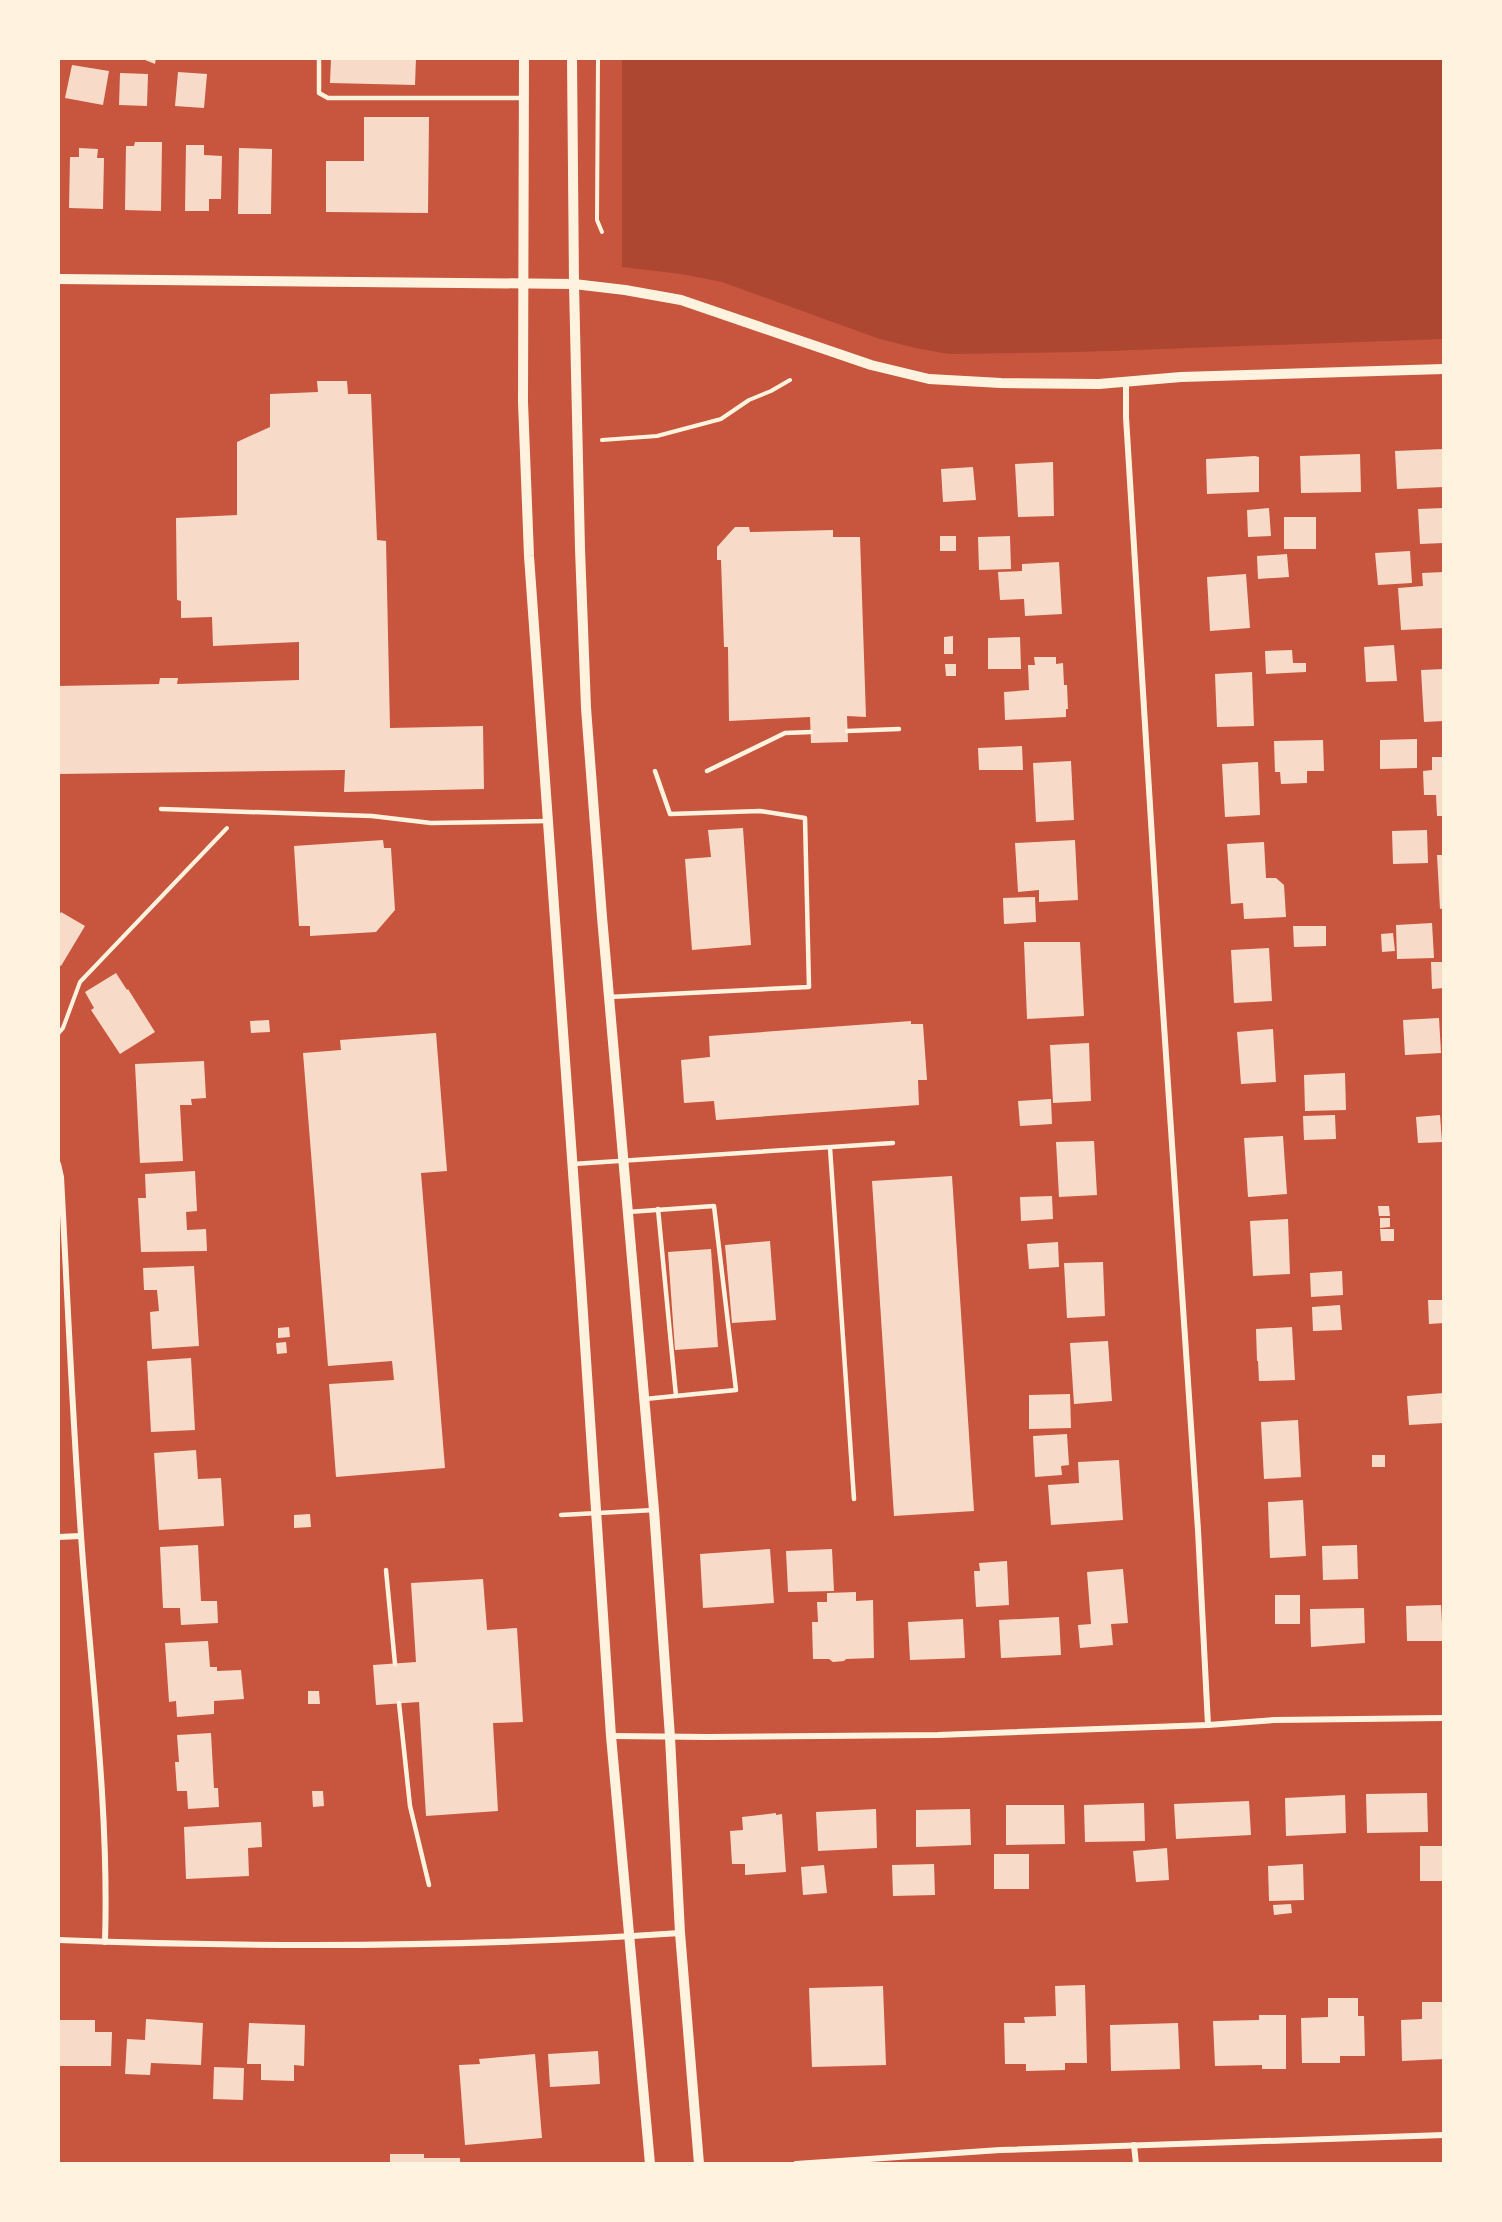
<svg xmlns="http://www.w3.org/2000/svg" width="1502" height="2222" font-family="Rubik,sans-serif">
  <rect width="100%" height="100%" fill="#c8553d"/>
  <polygon fill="#ae4732" points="622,59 1443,59 1443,339 1079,352 949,354 915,348 877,338 722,282 681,274 622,267"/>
  <g fill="#f7dbc8">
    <polygon points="140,58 156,58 155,64"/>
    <polygon points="331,58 416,58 415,85 330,83"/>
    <polygon points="72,65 109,71 103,105 65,98"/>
    <polygon points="178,72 207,74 204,108 175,106"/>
    <polygon points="120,73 148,74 147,106 119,105"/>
    <polygon points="364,117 429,117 428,213 326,212 326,161 364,161"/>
    <polygon points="135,142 162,142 161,211 125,210 126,146 134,146"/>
    <polygon points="186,145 204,145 204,155 222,156 221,199 209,199 209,211 185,211"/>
    <polygon points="79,148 98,149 97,158 104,158 103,209 69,208 70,157 79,157"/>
    <polygon points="239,148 272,149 271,214 238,214"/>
    <polygon points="317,381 347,381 348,394 371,394 377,540 386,541 390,728 483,726 484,789 344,792 345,770 58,774 58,686 159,684 160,678 178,678 177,684 299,680 299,642 213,646 212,617 181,618 181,601 177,600 176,518 237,515 237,442 270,427 270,394 318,392"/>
    <polygon points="1444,449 1444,487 1397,489 1395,451"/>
    <polygon points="1360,454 1361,492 1301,493 1300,456"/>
    <polygon points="1255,456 1259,457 1259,492 1207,494 1206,459"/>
    <polygon points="1053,462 1054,516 1018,517 1015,464"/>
    <polygon points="973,467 976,500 943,502 941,469"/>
    <polygon points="1269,508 1271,536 1248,537 1247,510"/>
    <polygon points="1444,508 1444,543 1420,544 1418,509"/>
    <rect x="1284" y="517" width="32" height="32"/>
    <polygon points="735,527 749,527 750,532 833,530 833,537 860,537 866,717 847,716 848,742 811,743 810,717 729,721 728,647 724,647 721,560 717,560 717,547"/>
    <rect x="940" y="536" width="16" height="15"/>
    <polygon points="1010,536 1011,569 979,570 978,537"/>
    <polygon points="1410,551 1412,583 1378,585 1375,553"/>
    <polygon points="1287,554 1289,577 1258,579 1257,556"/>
    <polygon points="1059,562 1062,614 1025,616 1024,599 1000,600 998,572 1022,571 1022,564"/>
    <polygon points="1444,572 1444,628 1401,630 1398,588 1423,586 1422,573"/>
    <polygon points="1246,574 1250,628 1210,631 1207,577"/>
    <polygon points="953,636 953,654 944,654 944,637"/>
    <polygon points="1020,637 1021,669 988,669 988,638"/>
    <polygon points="1394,645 1397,681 1366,682 1364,647"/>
    <polygon points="1292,650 1293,663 1306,663 1306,672 1266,674 1265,651"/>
    <polygon points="1034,657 1056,657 1056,664 1063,663 1064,685 1067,685 1068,709 1066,709 1066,717 1005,720 1004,692 1029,690 1028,665 1035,665"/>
    <polygon points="945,664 956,664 956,676 946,676"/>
    <polygon points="1444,669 1444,721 1424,722 1421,670"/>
    <polygon points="1252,672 1254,726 1217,727 1215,674"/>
    <polygon points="1417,739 1417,768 1380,769 1380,740"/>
    <polygon points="1323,740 1324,771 1307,771 1307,783 1281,784 1280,772 1275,772 1274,741"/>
    <polygon points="1022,746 1023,770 979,770 978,748"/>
    <polygon points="1432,757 1444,757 1444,816 1437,816 1436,795 1424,795 1423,771 1432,770"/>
    <polygon points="1071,761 1074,820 1036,822 1033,763"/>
    <polygon points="1258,762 1260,815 1225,817 1222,764"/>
    <polygon points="743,828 751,945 692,950 685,859 711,857 708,830"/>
    <polygon points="1427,830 1428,863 1393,864 1392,831"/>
    <polygon points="383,840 384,848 391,848 395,910 376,932 310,936 310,926 299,926 294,846"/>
    <polygon points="1075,840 1078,900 1039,902 1039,890 1018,892 1015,843"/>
    <polygon points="1264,842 1266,878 1276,878 1284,885 1286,917 1244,919 1243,903 1231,904 1227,844"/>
    <polygon points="1437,855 1444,855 1444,908 1440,909"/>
    <polygon points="1035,897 1036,922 1004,924 1003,898"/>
    <polygon points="61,912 85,926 61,966 58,964 58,917"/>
    <polygon points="1432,923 1434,958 1397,959 1396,925"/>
    <polygon points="1293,926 1326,926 1326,946 1294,947"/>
    <polygon points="1393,933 1395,951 1382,952 1381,934"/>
    <polygon points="1024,942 1080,942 1084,1016 1027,1019"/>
    <polygon points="1269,948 1272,1001 1234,1003 1231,950"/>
    <polygon points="1431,962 1444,962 1444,988 1432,989"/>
    <polygon points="116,973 127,990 128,989 155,1032 120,1054 91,1010 94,1008 85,992"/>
    <polygon points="1439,1018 1441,1053 1405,1055 1403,1020"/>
    <polygon points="269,1020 270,1032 251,1033 250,1021"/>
    <polygon points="911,1021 911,1024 923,1024 927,1080 918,1080 919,1105 716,1120 714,1101 684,1103 681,1060 710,1057 709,1036"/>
    <polygon points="1273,1029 1276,1082 1241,1084 1237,1032"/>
    <polygon points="436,1033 447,1171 421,1173 445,1468 336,1477 329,1384 394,1380 392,1361 328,1366 303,1053 341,1050 340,1040"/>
    <polygon points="1089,1043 1091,1101 1053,1103 1050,1045"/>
    <polygon points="204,1061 206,1098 191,1099 192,1105 180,1105 183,1161 140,1163 135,1064"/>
    <polygon points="1345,1073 1346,1110 1305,1111 1304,1075"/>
    <polygon points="1051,1099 1052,1124 1020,1126 1018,1101"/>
    <polygon points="1335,1115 1336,1139 1304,1140 1303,1116"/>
    <polygon points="1440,1115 1442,1142 1418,1143 1416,1117"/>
    <polygon points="1283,1136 1287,1194 1248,1197 1244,1138"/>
    <polygon points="1094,1141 1097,1195 1059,1197 1056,1142"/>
    <polygon points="195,1171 197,1211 186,1212 187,1230 206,1229 207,1251 141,1252 138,1198 146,1198 145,1174"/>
    <polygon points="952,1176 974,1511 894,1516 872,1181"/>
    <polygon points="1052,1196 1053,1219 1021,1221 1020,1197"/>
    <polygon points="1378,1206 1389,1206 1390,1216 1379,1216"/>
    <polygon points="1380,1218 1390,1218 1390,1227 1380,1228"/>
    <polygon points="1288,1219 1290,1274 1253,1276 1250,1221"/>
    <polygon points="1380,1229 1394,1229 1394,1241 1381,1241"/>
    <polygon points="770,1241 776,1320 732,1323 725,1245"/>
    <polygon points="1058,1242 1059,1267 1029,1269 1027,1244"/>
    <polygon points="711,1249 718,1347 675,1350 668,1252"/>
    <polygon points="1103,1262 1105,1316 1067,1318 1064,1263"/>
    <polygon points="194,1266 199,1346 152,1349 150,1312 159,1311 157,1290 144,1290 143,1268"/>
    <polygon points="1342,1271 1343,1295 1311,1297 1310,1273"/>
    <polygon points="1428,1300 1444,1300 1444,1323 1429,1324"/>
    <polygon points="1340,1305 1342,1330 1313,1331 1312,1307"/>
    <polygon points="289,1327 290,1337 278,1338 278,1328"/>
    <polygon points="1292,1327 1295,1380 1259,1381 1258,1361 1257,1361 1256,1329"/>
    <polygon points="1108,1341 1112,1401 1074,1404 1070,1343"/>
    <polygon points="286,1342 287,1353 277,1354 276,1343"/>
    <polygon points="191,1358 195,1430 151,1432 147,1361"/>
    <polygon points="1444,1393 1444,1423 1409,1425 1407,1396"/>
    <polygon points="1070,1394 1071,1428 1029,1429 1029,1395"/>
    <polygon points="1298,1420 1301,1477 1264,1479 1261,1422"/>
    <polygon points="1067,1434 1069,1465 1061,1466 1062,1475 1035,1477 1033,1436"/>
    <polygon points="196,1450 198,1479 221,1478 224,1526 159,1530 154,1453"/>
    <rect x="1372" y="1455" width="13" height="12"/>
    <polygon points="1119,1460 1123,1520 1051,1525 1048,1485 1079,1483 1078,1462"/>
    <polygon points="1303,1500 1306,1556 1270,1558 1268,1502"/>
    <polygon points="310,1514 311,1527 294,1528 294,1515"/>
    <polygon points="198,1545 201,1601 217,1601 218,1623 181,1625 180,1608 163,1608 160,1547"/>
    <polygon points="1357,1545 1358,1579 1323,1580 1322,1546"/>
    <polygon points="770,1549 774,1603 703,1608 700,1554"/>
    <polygon points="832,1549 834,1591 788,1592 786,1551"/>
    <polygon points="1007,1561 1009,1605 976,1607 974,1571 980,1571 979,1563"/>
    <polygon points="1123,1569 1128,1623 1111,1624 1113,1645 1080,1648 1078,1625 1091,1624 1087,1572"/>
    <polygon points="483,1579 487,1630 517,1628 523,1722 493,1723 498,1811 426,1816 419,1702 376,1705 373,1665 416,1662 411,1583"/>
    <polygon points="856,1592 856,1601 873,1600 874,1658 846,1659 844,1661 833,1662 829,1659 813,1659 812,1622 818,1622 817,1602 827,1602 827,1593"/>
    <rect x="1275" y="1595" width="25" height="29"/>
    <polygon points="1441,1605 1443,1641 1407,1641 1406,1606"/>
    <polygon points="1364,1608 1365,1643 1311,1647 1310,1609"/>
    <polygon points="1059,1617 1061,1655 1001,1658 999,1620"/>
    <polygon points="963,1619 965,1658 910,1660 908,1622"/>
    <polygon points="208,1641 210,1667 217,1667 217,1671 241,1670 244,1699 214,1701 214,1714 177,1717 176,1701 169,1702 165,1643"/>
    <polygon points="308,1691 319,1691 320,1704 308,1704"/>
    <polygon points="211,1733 214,1788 218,1788 219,1807 188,1809 187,1791 177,1791 175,1762 179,1762 177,1735"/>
    <polygon points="312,1791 323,1791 324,1806 313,1807"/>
    <polygon points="1427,1793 1428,1832 1367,1833 1366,1794"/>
    <polygon points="1345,1795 1346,1833 1286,1836 1285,1798"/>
    <polygon points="1249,1801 1251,1835 1176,1839 1174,1804"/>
    <polygon points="1144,1803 1145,1841 1085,1842 1084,1805"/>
    <polygon points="1006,1805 1064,1805 1065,1844 1006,1845"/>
    <polygon points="876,1809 877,1848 818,1851 816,1812"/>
    <polygon points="970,1809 971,1845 916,1847 916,1810"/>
    <polygon points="776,1813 776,1815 782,1814 786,1872 745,1875 745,1864 732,1864 730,1831 743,1830 742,1817"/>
    <polygon points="261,1822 262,1847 248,1848 249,1876 186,1879 184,1827"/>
    <rect x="1420" y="1846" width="24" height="35"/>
    <polygon points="1167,1848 1169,1880 1136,1882 1133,1851"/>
    <rect x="994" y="1854" width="35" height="35"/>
    <polygon points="934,1864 935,1895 893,1896 892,1865"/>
    <polygon points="1303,1864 1304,1900 1269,1901 1268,1866"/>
    <polygon points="824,1865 827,1893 803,1895 801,1867"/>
    <polygon points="1291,1904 1292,1913 1274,1915 1273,1905"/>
    <polygon points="1085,1985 1087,2063 1065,2063 1065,2070 1026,2071 1026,2064 1005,2064 1004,2023 1025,2023 1024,2017 1056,2016 1055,1986"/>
    <polygon points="883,1986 886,2065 812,2067 809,1988"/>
    <polygon points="1328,1998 1358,1998 1358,2016 1364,2016 1365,2056 1340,2056 1340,2063 1302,2063 1301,2018 1328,2017"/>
    <polygon points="1422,2002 1444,2002 1444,2059 1402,2061 1401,2020 1422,2019"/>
    <polygon points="1259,2015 1286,2015 1286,2069 1262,2069 1262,2065 1215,2066 1213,2021 1259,2020"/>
    <polygon points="146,2019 203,2023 201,2065 151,2063 150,2075 125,2074 127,2039 145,2040"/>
    <polygon points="58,2020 95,2020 95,2032 112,2032 111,2066 58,2066"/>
    <polygon points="249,2023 305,2025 304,2066 294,2065 294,2081 261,2080 261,2064 247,2064"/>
    <polygon points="1178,2023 1180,2069 1111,2071 1110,2025"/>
    <polygon points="598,2051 600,2084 550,2087 548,2054"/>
    <polygon points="535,2054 542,2138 465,2145 459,2065 480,2064 479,2059"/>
    <polygon points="214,2067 244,2068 243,2100 213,2099"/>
    <polygon points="390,2154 424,2154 424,2158 460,2158 460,2164 390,2164"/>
  </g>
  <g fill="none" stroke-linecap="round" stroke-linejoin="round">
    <g stroke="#fff3e0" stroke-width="4">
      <polyline points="598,58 597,220 602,232"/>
      <polyline points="602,440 657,436 721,419 749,400 771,391 790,380"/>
      <polyline points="58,1034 63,1028 80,982 227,828"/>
    </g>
    <g stroke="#fff3e0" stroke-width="4.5">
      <polyline points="319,58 319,93 328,98 524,98"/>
      <polyline points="847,731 899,729"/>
      <polyline points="707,771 785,733 811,732"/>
      <polyline points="161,809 372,816 431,823 548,821"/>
      <polyline points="609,997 809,987 805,818 760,811 670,814 655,771"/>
      <polyline points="830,1148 854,1499"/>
      <polyline points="573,1164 893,1143"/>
      <polyline points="658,1209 676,1396"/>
      <polyline points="628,1212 714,1206 736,1390 645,1399"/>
      <polyline points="561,1515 654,1510"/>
      <polyline points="386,1570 395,1664"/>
      <polyline points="399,1703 410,1806 429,1885"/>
    </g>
    <g stroke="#fff3e0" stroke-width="6">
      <polyline points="1126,381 1126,417 1159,951 1198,1530 1208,1725"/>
      <path d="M58,1164L61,1177C68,1305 73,1434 83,1562C93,1688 109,1816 105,1942"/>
      <polyline points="58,1537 81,1536"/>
      <polyline points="611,1736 708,1737 938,1735 1208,1725 1274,1720 1444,1718"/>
      <path d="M58,1940C266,1948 473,1947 680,1933"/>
      <polyline points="1134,2145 1136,2164"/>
      <polyline points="796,2164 1000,2150 1444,2135"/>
    </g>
    <g stroke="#fff3e0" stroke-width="10">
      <polyline points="524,58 523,402 529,556 581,1284 611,1736 650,2164"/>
      <polyline points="572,58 574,284 580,549 586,708 602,917 654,1510 670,1737 680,1933 699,2164"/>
      <polyline points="58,279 574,284 625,290 681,300 871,365 929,379 1001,383 1099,384 1181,377 1444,369"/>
    </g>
  </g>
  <rect width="1502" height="2222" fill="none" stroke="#fff3e0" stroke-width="120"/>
</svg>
